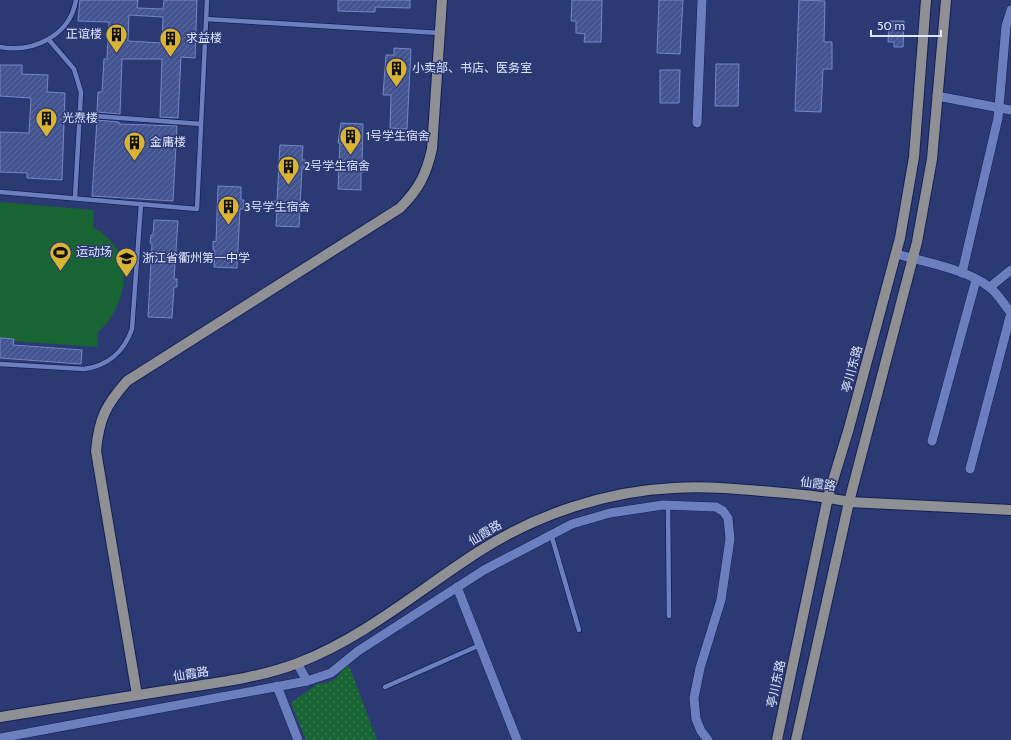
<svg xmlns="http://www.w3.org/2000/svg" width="1011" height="740" font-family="Cabin,'Noto Sans SC',sans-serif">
  <defs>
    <pattern id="park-dots" width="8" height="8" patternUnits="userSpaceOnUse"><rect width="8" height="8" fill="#196433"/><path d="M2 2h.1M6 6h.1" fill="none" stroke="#3a7a51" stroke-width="1.8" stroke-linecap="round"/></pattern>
    <pattern id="building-hatch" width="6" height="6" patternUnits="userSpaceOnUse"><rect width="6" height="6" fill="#435491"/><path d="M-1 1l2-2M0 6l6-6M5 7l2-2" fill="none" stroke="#5e6da1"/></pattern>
  </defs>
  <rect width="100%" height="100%" fill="#2c3a74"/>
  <polygon fill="url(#park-dots)" points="348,663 377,740 306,740 291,703 317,684 330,682 336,678"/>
  <path fill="#196433" d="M0,202L94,210L93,227C101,232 108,237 114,245C134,271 121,312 98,332L97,347L0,340Z"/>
  <g fill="url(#building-hatch)" stroke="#7387c8" fill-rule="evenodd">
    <path d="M80,0H138L137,8L163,9L164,0H197L195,58L181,57L178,118L160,117L162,59H122L120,114L97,112L98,92H102L104,59H107L109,22L78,21ZM129,15L163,17L162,43L128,41Z"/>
    <polygon points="338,0 410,0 410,8 375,7 375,12 338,11"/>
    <polygon points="572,0 602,0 601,42 584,42 585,34 576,33 576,21 571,21"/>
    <polygon points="659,0 683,0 680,54 657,53"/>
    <polygon points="799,0 825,1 824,42 832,42 832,69 823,69 821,112 795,111"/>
    <polygon points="889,21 904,21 903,47 894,47 894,42 888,42"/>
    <polygon points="394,48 411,49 407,129 390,128 391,95 383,95 386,55 394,55"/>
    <polygon points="716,64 739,64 738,106 715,106"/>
    <polygon points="0,65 22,65 22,74 48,75 47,92 65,93 62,180 27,178 27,173 0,172 0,132 29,133 31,98 0,96"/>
    <polygon points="660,70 680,70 679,103 660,103"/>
    <polygon points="97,120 119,122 119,124 177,126 173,201 92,196"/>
    <polygon points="341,123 363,124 362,164 364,164 364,172 361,172 361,190 338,189 340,143 338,143"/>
    <polygon points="280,145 303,146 302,160 305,160 304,168 302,168 299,227 276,226 277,210 274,210 274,201 277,201"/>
    <polygon points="218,186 241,187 241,200 244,200 243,209 240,209 237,268 214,267 215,250 213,250 213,241 216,242"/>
    <polygon points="154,220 178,221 174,279 177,279 177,287 174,287 172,318 148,317 152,244 150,243 151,235 153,235"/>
    <polygon points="0,338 14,339 13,345 82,350 81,364 0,358"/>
  </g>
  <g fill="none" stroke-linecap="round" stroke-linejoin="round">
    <defs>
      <g id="lane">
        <polyline points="206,19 440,33"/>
        <polyline points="49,40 74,69 81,92 75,198"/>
        <path d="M0,47C33,53 70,36 76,0"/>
        <polyline points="81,115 201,124"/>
        <polyline points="0,192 197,209 207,0"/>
        <path d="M0,364L84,369C107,366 124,352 132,329L141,204"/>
        <polyline points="668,505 669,616"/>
        <polyline points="551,534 579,630"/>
        <polyline points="385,687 480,645"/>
      </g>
      <g id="street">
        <polyline points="937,96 1011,110"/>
        <polyline points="697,123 702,0"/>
        <path d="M896,254C922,261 968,270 989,287C998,293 1004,305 1011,313"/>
        <polyline points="962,273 998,118 1006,26 1011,10"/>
        <polyline points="990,287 1011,270"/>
        <polyline points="932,441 976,280"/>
        <polyline points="970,469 1011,313"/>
        <polyline points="457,587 517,740"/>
        <polyline points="297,663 307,681"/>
        <polyline points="277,686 298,740"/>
        <polyline points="0,738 307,681 331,673 358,651 484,570 572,524 610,513 663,505 716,507 723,511 728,518 730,539 721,600 700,668 694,698 696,719 701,731 708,740"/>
      </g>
      <g id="secondary">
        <path d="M137,695L96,451C99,418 106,405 127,381L400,208C419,189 426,175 432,149L442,0"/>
        <path d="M0,717C57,708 113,699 170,690C213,683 256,679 298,663C365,637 419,590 478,552C535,515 606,491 674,488C707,486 740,489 773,492C798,494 824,496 849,502L1011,510"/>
        <polyline points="777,740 828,497 849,428 900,238 914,157 926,0"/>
        <polyline points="796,740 849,502 917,242 932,159 946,0"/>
      </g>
    </defs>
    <use href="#lane" stroke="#151f56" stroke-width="6"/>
    <use href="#street" stroke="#151f56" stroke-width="10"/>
    <use href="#secondary" stroke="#151f56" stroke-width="12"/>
    <use href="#lane" stroke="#6b7fbf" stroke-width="4.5"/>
    <use href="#street" stroke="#6b7fbf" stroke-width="9"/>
    <use href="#secondary" stroke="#8e9094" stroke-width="10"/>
  </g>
  <defs>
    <symbol id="building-pin" viewBox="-11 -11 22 30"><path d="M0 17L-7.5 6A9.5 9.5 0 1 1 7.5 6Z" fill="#dbb333" stroke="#2c3a74"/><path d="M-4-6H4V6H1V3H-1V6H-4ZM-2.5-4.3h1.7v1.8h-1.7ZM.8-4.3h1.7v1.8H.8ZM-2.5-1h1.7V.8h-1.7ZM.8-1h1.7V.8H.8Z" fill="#111"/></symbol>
    <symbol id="stadium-pin" viewBox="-11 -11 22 30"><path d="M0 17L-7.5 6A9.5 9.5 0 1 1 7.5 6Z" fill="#dbb333" stroke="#2c3a74"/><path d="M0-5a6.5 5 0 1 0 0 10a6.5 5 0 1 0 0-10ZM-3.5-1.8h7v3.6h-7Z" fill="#111"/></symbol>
    <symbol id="school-pin" viewBox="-11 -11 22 30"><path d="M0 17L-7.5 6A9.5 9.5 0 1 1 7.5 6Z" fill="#dbb333" stroke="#2c3a74"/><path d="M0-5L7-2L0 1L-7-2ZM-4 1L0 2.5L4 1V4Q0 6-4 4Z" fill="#111"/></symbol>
  </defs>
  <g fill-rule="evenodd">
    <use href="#building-pin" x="104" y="22" width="25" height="34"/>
    <use href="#building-pin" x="158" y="26" width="25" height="34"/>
    <use href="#building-pin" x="384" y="56" width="25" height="34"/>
    <use href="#building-pin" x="34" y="106" width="25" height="34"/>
    <use href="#building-pin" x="338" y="124" width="25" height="34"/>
    <use href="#building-pin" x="122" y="130" width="25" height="34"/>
    <use href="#building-pin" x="276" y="154" width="25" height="34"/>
    <use href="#building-pin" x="216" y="194" width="25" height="34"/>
    <use href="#stadium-pin" x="48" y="240" width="25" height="34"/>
    <use href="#school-pin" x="114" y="246" width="25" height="34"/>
  </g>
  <g text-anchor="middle" stroke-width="3" stroke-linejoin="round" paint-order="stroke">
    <g font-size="12" fill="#dfe7fc" stroke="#2c3a74" text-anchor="start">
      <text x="102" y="38" text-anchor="end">正谊楼</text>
      <text x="186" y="42">求益楼</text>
      <text x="412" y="72">小卖部、书店、医务室</text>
      <text x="62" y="122">光焘楼</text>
      <text x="366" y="140">1号学生宿舍</text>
      <text x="150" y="146">金庸楼</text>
      <text x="304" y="170">2号学生宿舍</text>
      <text x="244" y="211">3号学生宿舍</text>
      <text x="76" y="256">运动场</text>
      <text x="142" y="262">浙江省衢州第一中学</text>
    </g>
    <g font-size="12" fill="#dfe7fc" stroke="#2c3a74">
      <text transform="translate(852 369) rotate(-75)" y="4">亭川东路</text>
      <text transform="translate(818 484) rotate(7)" y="4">仙霞路</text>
      <text transform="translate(485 533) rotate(-31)" y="4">仙霞路</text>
      <text transform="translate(191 674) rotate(-9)" y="4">仙霞路</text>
      <text transform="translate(776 684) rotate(-78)" y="4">亭川东路</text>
    </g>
  </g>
  <path d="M871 30v6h70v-6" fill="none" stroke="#dfe7fc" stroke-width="2"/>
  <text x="877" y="30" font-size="12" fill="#dfe7fc" stroke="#2c3a74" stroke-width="3" paint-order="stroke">50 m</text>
</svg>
